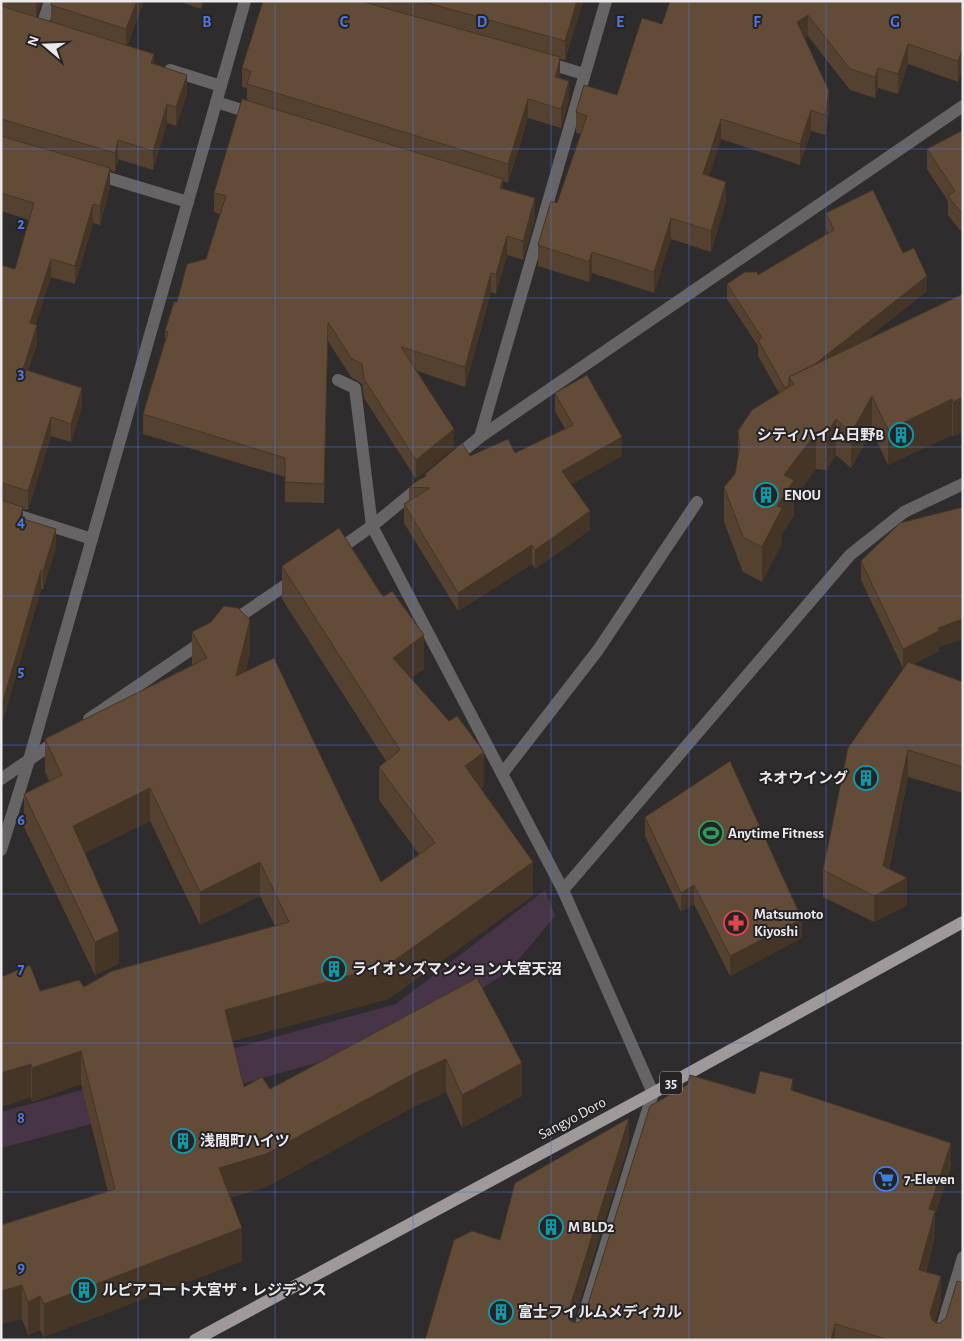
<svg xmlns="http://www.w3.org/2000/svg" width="964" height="1341" font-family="'Alegreya Sans','Noto Sans JP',sans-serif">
  <rect width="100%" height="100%" fill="#2f2c2e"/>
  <polygon fill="#473446" points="545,890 555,916 509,971 450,1009 388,1043 249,1082 1,1148 1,1112 396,1004"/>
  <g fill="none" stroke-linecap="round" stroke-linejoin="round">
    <g stroke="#666464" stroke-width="12">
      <polyline points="41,29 50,1"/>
      <polyline points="544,62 584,74"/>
      <polyline points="170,70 221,86"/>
      <polyline points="216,102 255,114"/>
      <polyline points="95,174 188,202"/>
      <polyline points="338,380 355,388 372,526 563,890 653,1093 576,1340"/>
      <polyline points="480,437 606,1"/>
      <polyline points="453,459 480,437 963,106"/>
      <polyline points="1,510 92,539"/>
      <polyline points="335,552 372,526 422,485"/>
      <polyline points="230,623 296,578"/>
      <polyline points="89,719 205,640"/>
      <polyline points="502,774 598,650 697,502"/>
      <polyline points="1,779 58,740"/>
      <polyline points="1,850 29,760 245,1"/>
      <polyline points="563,890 850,555 904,512 963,484"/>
      <polyline points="938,1340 963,1257"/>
    </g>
    <polyline stroke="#9e9a9a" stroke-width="12" points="195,1340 653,1093 963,922"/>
  </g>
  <g fill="#55412f">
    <polygon points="1,1 41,1 36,17 51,22 51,5 144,1 127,46 154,64 187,94 176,126 167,123 153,170 118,159 115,172 110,170 110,187 100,225 93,223 75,284 51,277 35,325 37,344 28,370 82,407 71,442 51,436 28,510 23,509 23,519 56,548 43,589 41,589 1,727 1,265 15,269 29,220 1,211"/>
    <polygon points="178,1 204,1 201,9"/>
    <polygon points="263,1 583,1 565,60 560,59 560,79 569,100 561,128 528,118 508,183 503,181 503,188 535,217 523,260 507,255 496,294 491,292 465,387 417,371 454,448 416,479 364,398 362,384 351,377 328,341 324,503 285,502 285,477 143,434 143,414 165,342 165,331 177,302 206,259 220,214 214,212 214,193 247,101 247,88 242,87 242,68"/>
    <polygon points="963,1 958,82 908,64 898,94 878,88 875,98 850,90 808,36 805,38 829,111 825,135 811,131 800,165 721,139 709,176 726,202 711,252 671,239 654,293 592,273 589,282 538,266 538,245 557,203 581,134 576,133 576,112 617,95 662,24"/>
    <polygon points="963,130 963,234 948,215 948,201 927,169 927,149"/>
    <polygon points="826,213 903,253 927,291 865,340 963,294 953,437 952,435 888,465 872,431 851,468 836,455 826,470 816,469 794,498 794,515 782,534 782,543 762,582 743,572 724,522 724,487 735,474 738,456 738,431 779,393 758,356 758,346 727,299 727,284 758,275 828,233 826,228"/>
    <polygon points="555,393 622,456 571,484 590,530 535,569 532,564 458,611 404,523 404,504 409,500 409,487 425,477 425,474 470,456 515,453 565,429 555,411"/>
    <polygon points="963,507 963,639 939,647 939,651 913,664 963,682 963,793 908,777 889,869 907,905 874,922 823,897 823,870 904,668 903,668 861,580 861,561"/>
    <polygon points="282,566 424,669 411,678 484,785 481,788 533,896 388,999 233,1041 244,1087 270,1089 477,978 522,1096 462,1128 446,1092 415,1106 266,1187 230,1198 242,1261 44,1337 40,1330 28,1335 22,1319 1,1324 1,1225 108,1192 81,1084 32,1102 31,1097 1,1107 40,991 84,987 275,926 260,896 200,925 150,821 85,853 119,964 95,975 24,827 24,794 49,781 45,772 45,739 192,666 192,632 250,654 245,672 381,882 419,854 379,800 379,767 386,761 282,599"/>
    <polygon points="645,817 802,938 730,976 694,904 681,912 645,836"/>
    <polygon points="793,1091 951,1168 935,1214 935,1236 926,1272 941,1301 935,1322 940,1323 946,1318 963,1340 425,1340 500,1240 629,1143 573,1322 577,1323 581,1321 755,1094"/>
  </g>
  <g fill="#453526">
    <polygon points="1,1 3,1 3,8 1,9"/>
    <polygon points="36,1 41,1 36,19"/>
    <polygon points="137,1 144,1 126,47 126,29"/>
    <polygon points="201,1 204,1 201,9"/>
    <polygon points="577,1 583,1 565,60 565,41"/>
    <polygon points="808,15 808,36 797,42 797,22"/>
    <polygon points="908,44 908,64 898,94 898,74"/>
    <polygon points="963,48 963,69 958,82 958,61"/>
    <polygon points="154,54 154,73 151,63"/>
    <polygon points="560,57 560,62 560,60 560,79 555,77"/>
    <polygon points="878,68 878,88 875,98 875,77"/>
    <polygon points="187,75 187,94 176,126 176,107"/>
    <polygon points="569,81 569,100 561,128 561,109"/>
    <polygon points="829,91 829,111 825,135 825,115"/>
    <polygon points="528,99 528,118 508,183 508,164"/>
    <polygon points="167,104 167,123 153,170 153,151"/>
    <polygon points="811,110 811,131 800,165 800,144"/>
    <polygon points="721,119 721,139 703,195 703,174"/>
    <polygon points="118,140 118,159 115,172 115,153"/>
    <polygon points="110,168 110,187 100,225 100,206"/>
    <polygon points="503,179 503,198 500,188"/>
    <polygon points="726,182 726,202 711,252 711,231"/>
    <polygon points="535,198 535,217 523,260 523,241"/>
    <polygon points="93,204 93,223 75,284 75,266"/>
    <polygon points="671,218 671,239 654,293 654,272"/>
    <polygon points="507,236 507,255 496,294 496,274"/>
    <polygon points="592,252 592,273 589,282 589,262"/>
    <polygon points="51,259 51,277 30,342 30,323"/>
    <polygon points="491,273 491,292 465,387 465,367"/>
    <polygon points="927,276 927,291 794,396 794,384 792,382"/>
    <polygon points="328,322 328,341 324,503 324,484"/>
    <polygon points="37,325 37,344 23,387 23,369"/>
    <polygon points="82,388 82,407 71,442 71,424"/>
    <polygon points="872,396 872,431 851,468 851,433"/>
    <polygon points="963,397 963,432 953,437 953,402"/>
    <polygon points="952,399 952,435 888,465 888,430"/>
    <polygon points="51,417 51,436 28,510 28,491"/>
    <polygon points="836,419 836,455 826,470 826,435"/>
    <polygon points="454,429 454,448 416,479 416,460"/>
    <polygon points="816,433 816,469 794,498 794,515 782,534 782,543 762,582 762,547 777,506 784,475"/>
    <polygon points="622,437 622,456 562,490 562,471"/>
    <polygon points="3,483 3,502 1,503 1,484"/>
    <polygon points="23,507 23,526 20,518"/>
    <polygon points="590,511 590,530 535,569 535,550"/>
    <polygon points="56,529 56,548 43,589 43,571"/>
    <polygon points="532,545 532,564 458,611 458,593"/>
    <polygon points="41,570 41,589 1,727 1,708"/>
    <polygon points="963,619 963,639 939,647 939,651 903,668 903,649 938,628"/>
    <polygon points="250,620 250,654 236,710 236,676"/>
    <polygon points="424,635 424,669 393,691 393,658"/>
    <polygon points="908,750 908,777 884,890 907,878 907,905 874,922 874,896 883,866"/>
    <polygon points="484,752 484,785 465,799 465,766"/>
    <polygon points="150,788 150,821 73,859 73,826"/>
    <polygon points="260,862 260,896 200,925 200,892"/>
    <polygon points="533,862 533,896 388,999 225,1043 225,1010"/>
    <polygon points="694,885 694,904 681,912 681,893"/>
    <polygon points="802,919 802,938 730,976 730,956"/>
    <polygon points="119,931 119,964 95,975 95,942"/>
    <polygon points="81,1051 81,1084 32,1102 32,1068"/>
    <polygon points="446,1059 446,1092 415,1106 266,1187 219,1201 219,1168 415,1073"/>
    <polygon points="522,1063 522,1096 462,1128 462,1095"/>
    <polygon points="31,1064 31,1097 1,1107 1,1073"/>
    <polygon points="793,1079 793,1104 791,1090"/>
    <polygon points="629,1118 629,1143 568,1338 568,1313"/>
    <polygon points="951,1143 951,1168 935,1214 935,1236 919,1295 919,1270 929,1209"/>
    <polygon points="242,1228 242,1261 44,1337 44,1304"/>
    <polygon points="941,1276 941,1301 930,1338 930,1313"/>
    <polygon points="22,1285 22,1319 1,1324 1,1291"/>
    <polygon points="40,1296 40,1330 28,1335 28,1302"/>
    <polygon points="835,1324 835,1340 831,1340"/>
  </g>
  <g fill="#634c37" stroke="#453526">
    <polygon points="52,1 137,1 126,29 51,5"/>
    <polygon points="263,1 360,1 560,57 559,60 560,60 555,77 569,81 561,109 528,99 508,164 247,84 251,71 242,68"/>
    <polygon points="421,1 577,1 565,41"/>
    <polygon points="670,1 963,1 963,48 958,61 908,44 898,74 878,68 875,77 850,69 808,15 797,22 829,91 825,115 811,110 800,144 721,119 703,174 726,182 711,231 671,218 654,272 592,252 589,262 538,245 551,201 557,203 587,116 576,112 584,85 617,95 642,18 662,24"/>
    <polygon points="1,6 154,54 151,63 187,75 176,107 167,104 153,151 118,140 115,153 1,119"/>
    <polygon points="242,99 503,179 500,188 535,198 523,241 507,236 496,274 491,273 465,367 401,347 454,429 416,460 364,379 362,364 351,358 328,322 324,484 285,482 285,458 143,414 168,332 165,331 174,302 177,302 187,264 206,259 226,196 214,193"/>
    <polygon points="963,130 963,215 948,196 955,191 927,149"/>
    <polygon points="1,136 110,168 100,206 93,204 75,266 51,259 30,323 37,325 23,369 82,388 71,424 51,417 28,491 3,483 1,484 1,265 15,269 34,203 1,193"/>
    <polygon points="873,190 903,253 914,248 927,276 815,364 789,377 789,385 785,388 758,340 762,338 727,284 745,272 757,272 758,275 834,230 826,213"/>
    <polygon points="963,294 963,397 953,402 952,399 888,430 872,396 851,433 836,419 826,435 816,433 784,475 794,480 777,506 782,508 762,547 743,537 724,487 735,474 740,446 738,431 752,410 794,384 789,377"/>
    <polygon points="587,375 622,437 562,471 590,511 535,550 532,545 458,593 404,504 430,488 409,487 417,481 426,476 425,474 462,443 470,456 508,439 515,453 573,425 555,393"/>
    <polygon points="1,500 23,507 20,518 56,529 43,571 41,570 1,708"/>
    <polygon points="963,507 963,619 938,628 939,631 903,649 861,561 900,523"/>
    <polygon points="339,528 383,597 392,591 424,635 393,658 449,721 457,716 484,752 465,766 533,862 388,965 225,1010 244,1087 262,1077 270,1089 477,978 522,1063 462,1095 446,1059 415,1073 266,1154 219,1168 242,1228 44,1304 40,1296 28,1302 22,1285 1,1291 1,1225 115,1189 81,1051 32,1068 31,1064 1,1073 1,977 30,965 40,991 79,980 84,987 112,971 289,922 260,862 200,892 150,788 73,826 119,931 95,942 24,794 62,775 45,739 207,658 192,632 211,622 224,606 238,608 250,620 236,676 274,658 381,882 435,843 379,767 400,750 282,566"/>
    <polygon points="908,662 963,682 963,767 908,750 883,866 907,878 874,896 823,870 848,748"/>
    <polygon points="730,761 802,919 730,956 694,885 681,893 645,817"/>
    <polygon points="760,1071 793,1079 791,1090 951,1143 929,1209 935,1211 919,1270 941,1276 930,1313 932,1320 936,1323 940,1323 946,1318 957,1281 963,1283 963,1340 889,1340 835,1324 831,1340 425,1340 454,1240 472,1231 500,1240 515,1183 629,1118 568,1313 570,1321 577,1323 581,1321 584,1317 650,1106 687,1085 690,1075 755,1094"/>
  </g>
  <path fill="none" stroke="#5075dd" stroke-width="1" stroke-opacity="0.55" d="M138,1V1340M275,1V1340M413,1V1340M551,1V1340M689,1V1340M826,1V1340M1,149H963M1,298H963M1,447H963M1,596H963M1,745H963M1,894H963M1,1043H963M1,1192H963"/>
  <defs>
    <symbol id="building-ring" viewBox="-11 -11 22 22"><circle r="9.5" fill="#252325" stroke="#0f9aa8" stroke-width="1.5"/><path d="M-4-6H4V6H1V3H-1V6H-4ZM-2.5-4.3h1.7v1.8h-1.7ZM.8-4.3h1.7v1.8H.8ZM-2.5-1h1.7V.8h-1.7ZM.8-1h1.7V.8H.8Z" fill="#0f9aa8"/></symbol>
    <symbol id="stadium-ring" viewBox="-11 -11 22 22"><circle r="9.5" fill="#252325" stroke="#2e9e5b" stroke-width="1.5"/><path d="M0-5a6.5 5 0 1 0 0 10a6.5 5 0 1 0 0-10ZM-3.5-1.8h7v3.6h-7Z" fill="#2e9e5b"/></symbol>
    <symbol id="pharmacy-ring" viewBox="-11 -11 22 22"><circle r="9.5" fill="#252325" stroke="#e0444e" stroke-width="1.5"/><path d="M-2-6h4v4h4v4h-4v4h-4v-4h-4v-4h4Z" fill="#e0444e"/></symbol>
    <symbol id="supermarket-ring" viewBox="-11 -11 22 22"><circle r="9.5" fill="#252325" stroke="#3f7fe0" stroke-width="1.5"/><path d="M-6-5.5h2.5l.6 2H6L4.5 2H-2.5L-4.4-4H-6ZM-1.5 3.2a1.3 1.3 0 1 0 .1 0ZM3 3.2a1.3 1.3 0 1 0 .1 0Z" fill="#3f7fe0"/></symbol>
  </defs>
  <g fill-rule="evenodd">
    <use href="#building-ring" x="887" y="421" width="28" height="28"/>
    <use href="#building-ring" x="752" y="481" width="28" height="28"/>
    <use href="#building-ring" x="852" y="764" width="28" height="28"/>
    <use href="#stadium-ring" x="697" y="819" width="28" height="28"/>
    <use href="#pharmacy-ring" x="722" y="909" width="28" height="28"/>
    <use href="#building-ring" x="320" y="955" width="28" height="28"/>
    <use href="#building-ring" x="169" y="1127" width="28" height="28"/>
    <use href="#supermarket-ring" x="872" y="1165" width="28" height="28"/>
    <use href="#building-ring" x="537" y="1213" width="28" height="28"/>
    <use href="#building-ring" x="70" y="1276" width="28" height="28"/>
    <use href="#building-ring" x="487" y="1298" width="28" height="28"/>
  </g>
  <g text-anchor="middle" stroke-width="4" stroke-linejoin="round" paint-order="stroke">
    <rect fill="#252325" stroke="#b0aeb0" stroke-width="1" x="660" y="1071.5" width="22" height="23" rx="4"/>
    <g font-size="14" font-weight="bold" fill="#ebe9eb">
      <text x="671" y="1088">35</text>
    </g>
    <g font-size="15" font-weight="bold" fill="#ebe9eb" stroke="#252325" text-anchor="start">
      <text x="884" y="440" text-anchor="end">シティハイム日野B</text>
      <text x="784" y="500">ENOU</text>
      <text x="848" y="783" text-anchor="end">ネオウイング</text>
      <text x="728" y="838">Anytime Fitness</text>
      <text x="754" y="919">Matsumoto<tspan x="754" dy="17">Kiyoshi</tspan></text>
      <text x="352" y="974">ライオンズマンション大宮天沼</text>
      <text x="200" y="1146">浅間町ハイツ</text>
      <text x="904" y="1184">7-Eleven</text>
      <text x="568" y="1232">M BLD2</text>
      <text x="102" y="1295">ルピアコート大宮ザ・レジデンス</text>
      <text x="518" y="1317">富士フイルムメディカル</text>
    </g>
    <g font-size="15" fill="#ebe9eb" stroke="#252325">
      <text transform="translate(572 1118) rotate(-28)" y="5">Sangyo Doro</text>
    </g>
  </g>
  <g font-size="16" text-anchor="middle" font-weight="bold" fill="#5075dd" stroke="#252325" stroke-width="4" stroke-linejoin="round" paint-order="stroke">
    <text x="207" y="27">B</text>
    <text x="344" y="27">C</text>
    <text x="482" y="27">D</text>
    <text x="620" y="27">E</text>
    <text x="757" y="27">F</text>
    <text x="895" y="27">G</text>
    <text x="21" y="229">2</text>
    <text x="21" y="378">3</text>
    <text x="21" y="527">4</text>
    <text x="21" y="676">5</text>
    <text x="21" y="825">6</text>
    <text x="21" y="974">7</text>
    <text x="21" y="1123">8</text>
    <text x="21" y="1272">9</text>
  </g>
  <rect width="964" height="1341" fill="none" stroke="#ebe9eb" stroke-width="5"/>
  <g transform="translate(45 45) rotate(289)" stroke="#252325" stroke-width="4" paint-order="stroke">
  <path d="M0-4L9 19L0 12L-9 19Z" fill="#ebe9eb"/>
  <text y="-8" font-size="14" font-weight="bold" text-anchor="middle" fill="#ebe9eb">N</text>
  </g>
</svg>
